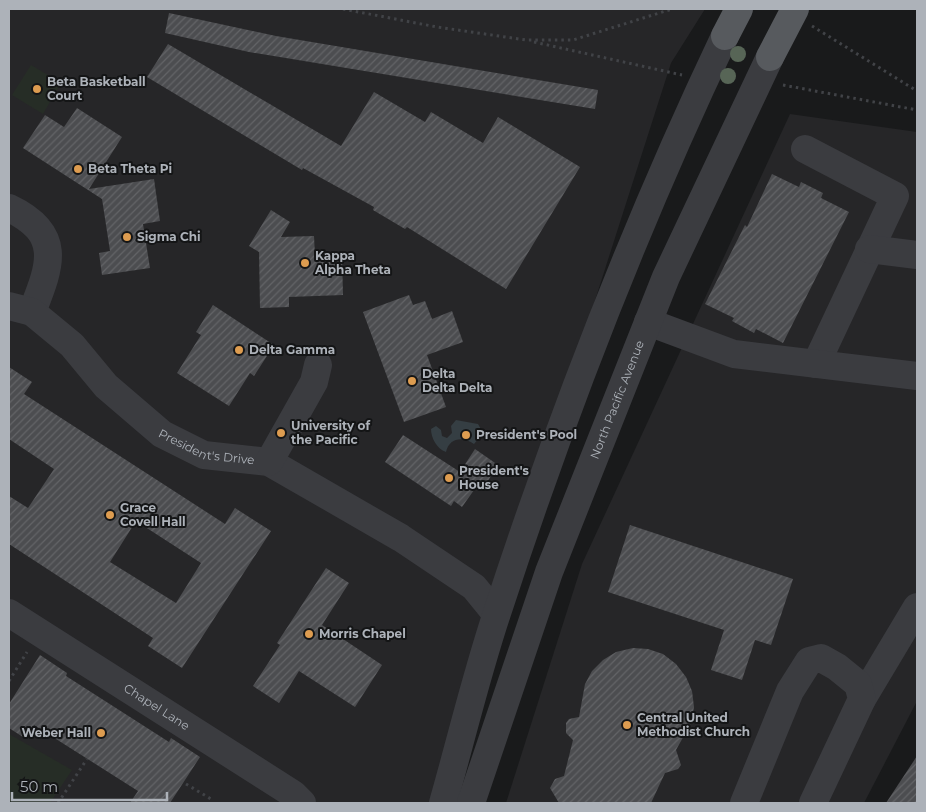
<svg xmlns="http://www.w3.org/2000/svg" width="926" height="812" font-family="Montserrat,sans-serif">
  <defs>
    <pattern id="building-hatch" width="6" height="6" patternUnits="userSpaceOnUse" patternTransform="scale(1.25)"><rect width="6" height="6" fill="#4c4d50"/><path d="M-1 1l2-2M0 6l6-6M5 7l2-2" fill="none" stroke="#636467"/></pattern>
  </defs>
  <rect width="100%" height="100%" fill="#191a1b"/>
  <g fill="#262628">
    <polygon points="9,9 705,9 671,63 434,803 9,803"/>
    <polygon points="790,114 917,132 917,701 864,803 506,803 582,564"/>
  </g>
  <g fill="#262d26">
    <polygon points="31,65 61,83 43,114 12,95"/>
    <polygon points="9,734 72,770 50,803 9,803"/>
  </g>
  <path fill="#353e43" d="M456,420L478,424L482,431L479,438L474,444C463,436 449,438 446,452C437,449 431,438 431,429L436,426L441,430L442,436L447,438L452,433L451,426Z"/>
  <g fill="url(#building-hatch)" fill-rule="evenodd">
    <polygon points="169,13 276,36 598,90 595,109 249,52 165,33"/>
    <polygon points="168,44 341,146 374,92 425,122 431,112 483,143 498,117 580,167 506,289 407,227 405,229 373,210 374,207 303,168 302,170 147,77"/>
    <polygon points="77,108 122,137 89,189 154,179 160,221 143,224 150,268 102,275 99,253 110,251 102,199 23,148 45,115 64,127"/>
    <polygon points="772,174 799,187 801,182 823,193 821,198 849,212 783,343 756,329 754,333 732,321 734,318 705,304 745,225 747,227"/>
    <polygon points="271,210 290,222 281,237 314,236 315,256 342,255 343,295 289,297 289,307 260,308 259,252 249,246"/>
    <polygon points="409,295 413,305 425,301 432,319 452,311 463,342 427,355 446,407 404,422 363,312"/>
    <polygon points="213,305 274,345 254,376 250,373 229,406 177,373 201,335 196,332"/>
    <path d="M9,367L32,382L24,394L225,524L235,508L271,531L182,668L148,646L153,638L9,544V496L28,508L54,469L9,439ZM136,521L201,563L176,603L110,562Z"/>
    <polygon points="403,435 460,472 475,449 498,465 484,487 479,483 462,507 454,501 451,506 385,462"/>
    <polygon points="630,525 793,579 771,645 755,640 742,680 711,670 724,630 608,592"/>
    <polygon points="326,568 349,583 322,625 382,665 355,707 299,671 279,703 253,686 280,645 277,643"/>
    <polygon points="633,648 648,649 663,654 676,664 686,677 692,691 694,707 691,723 676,750 681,765 678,769 665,773 651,803 559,803 550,788 555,779 564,776 573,740 566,733 566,723 569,719 579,717 585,684 592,671 603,660 616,652"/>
    <polygon points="40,655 67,673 66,676 169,742 171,738 200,757 170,803 130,803 138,791 34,725 26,739 9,728 9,704"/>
    <polygon points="917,756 917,803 886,803"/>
  </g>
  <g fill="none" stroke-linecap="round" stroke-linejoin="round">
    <g stroke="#414347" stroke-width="3" stroke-dasharray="2.5 4" stroke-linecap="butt">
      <polyline points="343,9 437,27 526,40 573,40 672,9"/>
      <polyline points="812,26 917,91"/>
      <polyline points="534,42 682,75"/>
      <polyline points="783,85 917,110"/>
      <polyline points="9,681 27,652"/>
      <polyline points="186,784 211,799 212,803"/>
      <polyline points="58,803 87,759"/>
    </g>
    <g stroke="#3b3c40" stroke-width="28">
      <polyline points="805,149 895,196 816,364"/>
      <path d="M9,208C64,234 50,266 32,312"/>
      <polyline points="869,249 917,255"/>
      <path id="s1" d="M9,306L32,312L72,345L106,386L162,434L204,455L269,462L401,538L474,587L496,614"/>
      <polyline points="648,322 734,354 917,376"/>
      <polyline points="269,462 314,382 318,365"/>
      <path id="s2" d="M9,613L293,794L302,803"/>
      <polyline points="862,699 917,607"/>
      <path d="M443,803C461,740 476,676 497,613C561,417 636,223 725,36"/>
      <path id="s3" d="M471,803L549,572L666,277L770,57"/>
      <polyline points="744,803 790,691 809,661 821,658 837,667 858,684 862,699 813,803"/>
    </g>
    <g stroke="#575a5e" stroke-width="28">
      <polyline points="725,36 739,9"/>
      <polyline points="770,57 795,9"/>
    </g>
  </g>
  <g fill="#576556">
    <circle cx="738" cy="54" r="8"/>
    <circle cx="728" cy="76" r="8"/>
  </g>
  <g fill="#dd9c50" stroke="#141516" stroke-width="2">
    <circle cx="37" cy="89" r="5"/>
    <circle cx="78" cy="169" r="5"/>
    <circle cx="127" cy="237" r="5"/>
    <circle cx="305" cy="263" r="5"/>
    <circle cx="239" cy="350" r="5"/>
    <circle cx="412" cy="381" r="5"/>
    <circle cx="281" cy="433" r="5"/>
    <circle cx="466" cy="435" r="5"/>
    <circle cx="449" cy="478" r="5"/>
    <circle cx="110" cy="515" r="5"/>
    <circle cx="309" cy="634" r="5"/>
    <circle cx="627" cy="725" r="5"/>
    <circle cx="101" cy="733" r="5"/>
  </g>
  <g text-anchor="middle" stroke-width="4" stroke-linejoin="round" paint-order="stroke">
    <g font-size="12" font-weight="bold" fill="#adb2b9" stroke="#141516" text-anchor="start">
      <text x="47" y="86">Beta Basketball<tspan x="47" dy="14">Court</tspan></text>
      <text x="88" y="173">Beta Theta Pi</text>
      <text x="137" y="241">Sigma Chi</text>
      <text x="315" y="260">Kappa<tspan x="315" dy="14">Alpha Theta</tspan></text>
      <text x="249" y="354">Delta Gamma</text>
      <text x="422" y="378">Delta<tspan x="422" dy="14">Delta Delta</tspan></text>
      <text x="291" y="430">University of<tspan x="291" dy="14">the Pacific</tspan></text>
      <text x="476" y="439">President's Pool</text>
      <text x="459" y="475">President's<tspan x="459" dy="14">House</tspan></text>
      <text x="120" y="512">Grace<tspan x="120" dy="14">Covell Hall</tspan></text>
      <text x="319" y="638">Morris Chapel</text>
      <text x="637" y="722">Central United<tspan x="637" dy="14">Methodist Church</tspan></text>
      <text x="91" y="737" text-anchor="end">Weber Hall</text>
    </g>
    <g font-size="12" fill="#adb2b9" stroke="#141516">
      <text dy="4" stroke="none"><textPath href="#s3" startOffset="429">North Pacific Avenue</textPath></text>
      <text dy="4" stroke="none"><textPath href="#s1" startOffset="250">President's Drive</textPath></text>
      <text dy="4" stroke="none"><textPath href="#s2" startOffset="175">Chapel Lane</textPath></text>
    </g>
  </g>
  <rect width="926" height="812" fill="none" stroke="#adb2b9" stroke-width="20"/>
  <path d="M12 792v8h155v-8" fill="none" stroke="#adb2b9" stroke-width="2.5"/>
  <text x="20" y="792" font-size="15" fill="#adb2b9" stroke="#141516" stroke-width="4" paint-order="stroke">50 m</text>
</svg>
